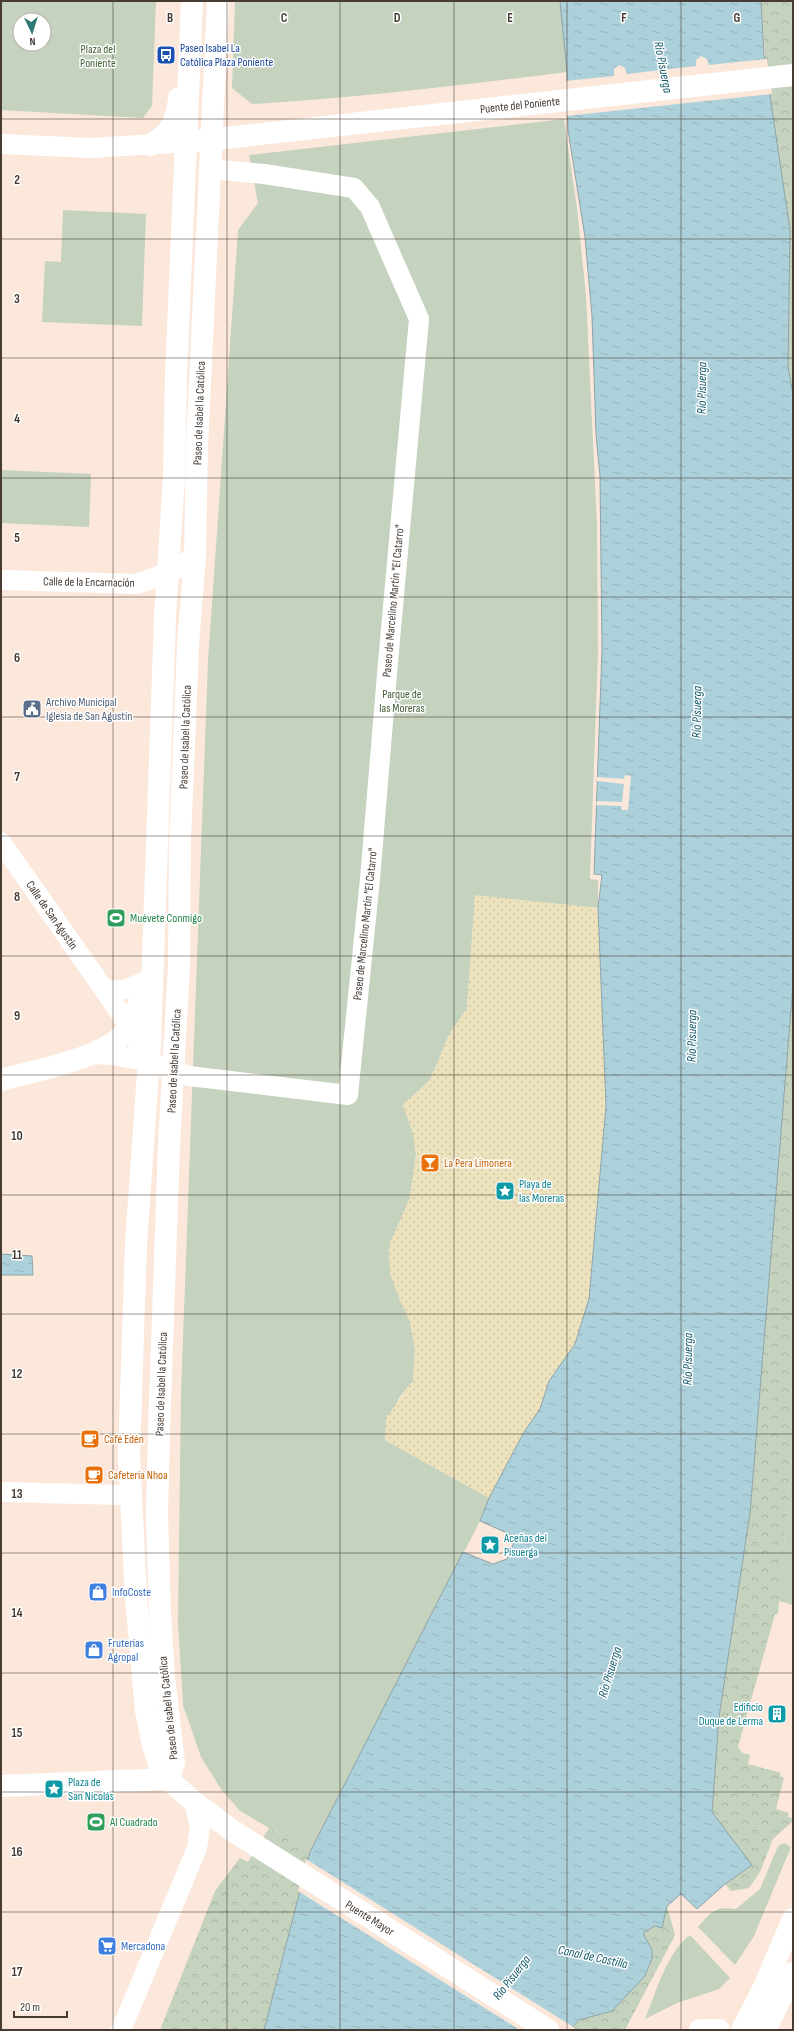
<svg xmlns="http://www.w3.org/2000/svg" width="794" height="2031" font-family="'Sofia Sans Condensed',sans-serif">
  <defs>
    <pattern id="forest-crowns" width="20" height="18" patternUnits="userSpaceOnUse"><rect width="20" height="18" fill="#c4d2be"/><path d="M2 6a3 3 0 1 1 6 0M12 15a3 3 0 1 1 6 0" fill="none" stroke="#aab5a4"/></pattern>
    <pattern id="sand-dots" width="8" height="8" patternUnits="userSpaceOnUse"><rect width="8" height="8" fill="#ece2bd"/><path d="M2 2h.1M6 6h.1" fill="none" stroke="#ccc3a3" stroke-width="1.8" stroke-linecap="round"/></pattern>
    <pattern id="water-ripples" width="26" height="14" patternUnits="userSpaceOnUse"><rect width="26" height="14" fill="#add1db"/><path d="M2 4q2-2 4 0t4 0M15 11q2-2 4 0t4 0" fill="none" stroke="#96b4bc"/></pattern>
  </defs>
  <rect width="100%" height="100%" fill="#fbe8db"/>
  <g fill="#c4d2be" fill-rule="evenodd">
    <path d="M1,1H156L152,106L143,118L1,110ZM20,20H44V44H20Z"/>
    <path d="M235,1H560L567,72C462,85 358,98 252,104L232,88Z"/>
    <polygon points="564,119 577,208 586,296 597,525 598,652 590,879 598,880 598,908 475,896 467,1008 449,1035 430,1080 403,1105 413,1133 416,1154 410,1198 389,1246 390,1273 399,1298 410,1321 415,1349 413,1381 399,1398 386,1431 385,1440 489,1498 480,1521 310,1852 240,1811 221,1789 201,1757 183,1705 178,1623 181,1393 208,661 238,230 258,203 249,155"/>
    <polygon points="63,210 146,214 142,326 42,322 45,261 61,262"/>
    <polygon points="1,470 91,474 89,527 1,523"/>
    <polygon points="793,1442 793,1605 779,1601"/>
    <path d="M784,1843L791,1847L754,1936L735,1965L698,1927C712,1911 715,1906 736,1909L760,1889L778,1846Z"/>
    <path d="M690,1935L730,1978L719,1989L677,2003L645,2019C656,1992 667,1952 690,1935Z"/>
  </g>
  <g fill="url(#forest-crowns)">
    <polygon points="761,1 793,1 793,394 788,367"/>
    <polygon points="793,985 793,1442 778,1614 775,1614 738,1747 742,1753 750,1755 748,1764 781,1773 780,1776 784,1778 776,1809 789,1813 788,1817 792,1818 792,1822 773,1839 760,1872 749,1888 731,1891 725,1884 751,1865 712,1812 719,1717 750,1513"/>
    <polygon points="269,1828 310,1852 264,2030 160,2030 215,1891 240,1858 248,1862"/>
    <polygon points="667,1906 675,1935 625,2030 570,2030 579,2020 612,2011 649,1967 652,1950 643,1933 655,1926 662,1928"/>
  </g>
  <polygon fill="url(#sand-dots)" points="475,895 598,908 606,1106 589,1299 575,1344 549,1381 540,1409 524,1432 489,1498 385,1440 386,1418 413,1381 415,1349 410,1321 399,1298 390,1273 389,1246 410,1198 416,1154 413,1133 403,1105 430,1080 449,1035 467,1008"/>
  <g fill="url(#water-ripples)" stroke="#8ea4a8">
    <polygon points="560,1 761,1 764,55 790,230 788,367 793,394 793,985 750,1513 719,1717 712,1812 752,1865 725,1884 697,1909 681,1894 667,1906 662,1928 655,1926 643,1933 652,1950 652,1958 645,1976 612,2011 579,2020 570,2030 264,2030 310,1852 463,1552 493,1564 507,1559 516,1537 480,1521 489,1498 524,1432 540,1409 549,1381 575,1344 589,1299 606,1106 598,908 602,875 594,874 602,649 600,476 596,434 592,316 585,237 568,130 567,72"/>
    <polygon points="1,1254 32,1256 33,1275 1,1275"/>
  </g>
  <g fill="#fbe8db">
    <polygon points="701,56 707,59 709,65 767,59 772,94 566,116 565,81 614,76 614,69 619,65 625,68 627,74 696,66 696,60"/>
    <polygon points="625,775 631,776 628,810 622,810 621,806 596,805 597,801 622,802 624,784 597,781 597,777 624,779"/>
    <polygon points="306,1859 575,2028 573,2030 520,2030 298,1891"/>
  </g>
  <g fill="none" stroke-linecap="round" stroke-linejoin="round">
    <g stroke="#fff" stroke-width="20">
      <polyline points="1,144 91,148 187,142"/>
      <polyline points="1,580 137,584 173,571 195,556"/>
      <path d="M1,842L103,988C118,994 131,988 145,981"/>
      <polyline points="103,988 129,1026 148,1062"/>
      <polyline points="92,1054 114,1055 148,1062 189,1076 348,1095 370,879 388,662 419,319 370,207 354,188 264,174 210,169"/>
      <polyline points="1,1492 121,1495 131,1499"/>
      <polyline points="121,2030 197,1848 200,1826 194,1802"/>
    </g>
    <g stroke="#fff" stroke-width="22">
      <polyline points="192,1 176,376 174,477 165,617 150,1044 136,1244 129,1456 136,1597 146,1711 153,1745 159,1764 168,1779 194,1802 230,1829 548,2030"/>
      <polyline points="198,141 793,75"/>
      <path d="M150,145C170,135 177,121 179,98"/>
      <path d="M1,1080C36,1070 111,1058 130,1026C137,1014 140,998 144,985"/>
      <polyline points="168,1779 174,1763 164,1678 160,1614 157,1515 159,1431 169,1145 179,965 180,842 188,645 195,556 197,445 218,1"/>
      <polyline points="1,1786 168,1779"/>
    </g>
    <g stroke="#fff" stroke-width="22">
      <polyline points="700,2030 719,2030"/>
      <polyline points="742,2030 764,1987 793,1919"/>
      <polyline points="765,2030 793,1973"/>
    </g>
  </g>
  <path fill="none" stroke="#463a31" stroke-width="1" stroke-opacity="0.55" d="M113,1V2030M227,1V2030M340,1V2030M454,1V2030M567,1V2030M681,1V2030M1,119H793M1,239H793M1,358H793M1,478H793M1,597H793M1,717H793M1,836H793M1,956H793M1,1075H793M1,1195H793M1,1314H793M1,1434H793M1,1553H793M1,1673H793M1,1792H793M1,1912H793"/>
  <defs>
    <symbol id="bus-square" viewBox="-11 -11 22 22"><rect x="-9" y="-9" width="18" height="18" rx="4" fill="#1a4fb4" stroke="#fff"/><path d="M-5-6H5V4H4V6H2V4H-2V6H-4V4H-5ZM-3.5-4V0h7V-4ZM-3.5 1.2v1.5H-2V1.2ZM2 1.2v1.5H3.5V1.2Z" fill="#fff"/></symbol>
    <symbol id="civic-square" viewBox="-11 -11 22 22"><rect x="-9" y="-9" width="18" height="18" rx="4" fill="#5c6f8a" stroke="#fff"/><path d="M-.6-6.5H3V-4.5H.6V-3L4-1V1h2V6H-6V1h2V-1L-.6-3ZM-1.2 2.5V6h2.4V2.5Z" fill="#fff"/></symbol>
    <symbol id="stadium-square" viewBox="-11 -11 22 22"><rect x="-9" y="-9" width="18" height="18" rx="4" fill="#2e9e5b" stroke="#fff"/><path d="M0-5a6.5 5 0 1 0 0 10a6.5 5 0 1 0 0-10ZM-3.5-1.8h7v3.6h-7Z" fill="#fff"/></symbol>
    <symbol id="bar-square" viewBox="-11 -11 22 22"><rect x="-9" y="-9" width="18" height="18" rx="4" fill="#e8710a" stroke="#fff"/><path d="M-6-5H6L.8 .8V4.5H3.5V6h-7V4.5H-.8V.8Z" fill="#fff"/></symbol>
    <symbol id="sight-square" viewBox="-11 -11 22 22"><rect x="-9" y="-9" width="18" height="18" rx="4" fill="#0f9aa8" stroke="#fff"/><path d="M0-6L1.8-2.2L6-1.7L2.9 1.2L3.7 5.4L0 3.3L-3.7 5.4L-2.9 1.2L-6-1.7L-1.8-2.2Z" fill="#fff"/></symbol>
    <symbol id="cafe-square" viewBox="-11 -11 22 22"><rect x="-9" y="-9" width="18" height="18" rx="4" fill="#e8710a" stroke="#fff"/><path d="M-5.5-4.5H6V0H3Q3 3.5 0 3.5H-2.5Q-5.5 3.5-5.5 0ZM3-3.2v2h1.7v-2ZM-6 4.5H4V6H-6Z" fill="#fff"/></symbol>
    <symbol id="shop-square" viewBox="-11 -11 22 22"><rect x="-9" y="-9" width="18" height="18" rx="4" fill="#3f7fe0" stroke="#fff"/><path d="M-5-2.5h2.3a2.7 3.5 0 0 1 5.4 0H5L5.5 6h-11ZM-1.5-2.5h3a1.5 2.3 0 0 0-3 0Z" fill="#fff"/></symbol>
    <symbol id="building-square" viewBox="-11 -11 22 22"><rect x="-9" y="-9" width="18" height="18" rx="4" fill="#0f9aa8" stroke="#fff"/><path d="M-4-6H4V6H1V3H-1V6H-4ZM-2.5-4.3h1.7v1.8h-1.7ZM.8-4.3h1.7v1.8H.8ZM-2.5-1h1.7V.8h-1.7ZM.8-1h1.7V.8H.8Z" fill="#fff"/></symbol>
    <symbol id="supermarket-square" viewBox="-11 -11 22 22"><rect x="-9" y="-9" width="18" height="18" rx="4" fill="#3f7fe0" stroke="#fff"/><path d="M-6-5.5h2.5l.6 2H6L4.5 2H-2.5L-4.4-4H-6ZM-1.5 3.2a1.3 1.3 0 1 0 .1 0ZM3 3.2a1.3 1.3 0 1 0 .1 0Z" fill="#fff"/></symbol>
  </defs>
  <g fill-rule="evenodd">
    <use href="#bus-square" x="155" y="44" width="22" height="22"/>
    <use href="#civic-square" x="21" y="698" width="22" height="22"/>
    <use href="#stadium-square" x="105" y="907" width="22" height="22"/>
    <use href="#bar-square" x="419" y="1152" width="22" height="22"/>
    <use href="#sight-square" x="494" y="1180" width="22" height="22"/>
    <use href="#cafe-square" x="79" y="1428" width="22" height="22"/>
    <use href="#cafe-square" x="83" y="1464" width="22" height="22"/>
    <use href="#sight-square" x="479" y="1534" width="22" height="22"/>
    <use href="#shop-square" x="87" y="1581" width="22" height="22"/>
    <use href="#shop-square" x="83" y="1639" width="22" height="22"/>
    <use href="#building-square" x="766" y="1703" width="22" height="22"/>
    <use href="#sight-square" x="43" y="1778" width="22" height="22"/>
    <use href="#stadium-square" x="85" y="1811" width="22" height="22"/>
    <use href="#supermarket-square" x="96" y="1935" width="22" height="22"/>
  </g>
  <g text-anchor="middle" stroke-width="3" stroke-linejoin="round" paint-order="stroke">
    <g font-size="12" fill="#164399" stroke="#fff" text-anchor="start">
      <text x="180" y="52">Paseo Isabel La<tspan x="180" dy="14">Católica Plaza Poniente</tspan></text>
    </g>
    <g font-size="12" fill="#435e35" stroke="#fff">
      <text x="98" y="53">Plaza del<tspan x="98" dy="14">Poniente</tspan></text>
      <text x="402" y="698">Parque de<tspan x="402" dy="14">las Moreras</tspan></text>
    </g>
    <g font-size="12" fill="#463a31" stroke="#fff">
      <text transform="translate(520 105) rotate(-6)" y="4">Puente del Poniente</text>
      <text transform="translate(199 413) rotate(-88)" y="4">Paseo de Isabel la Católica</text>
      <text transform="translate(89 582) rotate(1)" y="4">Calle de la Encarnación</text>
      <text transform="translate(393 601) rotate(-85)" y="4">Paseo de Marcelino Martín "El Catarro"</text>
      <text transform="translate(185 737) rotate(-88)" y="4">Paseo de Isabel la Católica</text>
      <text transform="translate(52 915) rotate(55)" y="4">Calle de San Agustín</text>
      <text transform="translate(365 924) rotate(-84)" y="4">Paseo de Marcelino Martín "El Catarro"</text>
      <text transform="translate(174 1061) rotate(-87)" y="4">Paseo de Isabel la Católica</text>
      <text transform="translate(161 1384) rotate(-88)" y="4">Paseo de Isabel la Católica</text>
      <text transform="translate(168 1708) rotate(-96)" y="4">Paseo de Isabel la Católica</text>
      <text transform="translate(370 1918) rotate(32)" y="4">Puente Mayor</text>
    </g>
    <g font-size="12" fill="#4e5e75" stroke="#fff" text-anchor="start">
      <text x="46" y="706">Archivo Municipal<tspan x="46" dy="14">Iglesia de San Agustín</tspan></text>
    </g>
    <g font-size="12" fill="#27864d" stroke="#fff" text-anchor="start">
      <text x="130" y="922">Muévete Conmigo</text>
      <text x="110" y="1826">Al Cuadrado</text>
    </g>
    <g font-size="12" fill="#c56008" stroke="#fff" text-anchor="start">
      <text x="444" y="1167">La Pera Limonera</text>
      <text x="104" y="1443">Café Edén</text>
      <text x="108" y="1479">Cafetería Nhoa</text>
    </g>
    <g font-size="12" fill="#0d838f" stroke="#fff" text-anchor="start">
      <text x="519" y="1188">Playa de<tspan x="519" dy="14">las Moreras</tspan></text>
      <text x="504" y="1542">Aceñas del<tspan x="504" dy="14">Pisuerga</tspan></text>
      <text x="763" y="1711" text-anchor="end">Edificio<tspan x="763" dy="14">Duque de Lerma</tspan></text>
      <text x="68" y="1786">Plaza de<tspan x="68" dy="14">San Nicolás</tspan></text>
    </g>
    <g font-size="12" fill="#366cbe" stroke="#fff" text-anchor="start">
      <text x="112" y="1596">InfoCoste</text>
      <text x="108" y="1647">Fruterías<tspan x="108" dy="14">Agropal</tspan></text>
      <text x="121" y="1950">Mercadona</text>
    </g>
    <g font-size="13" font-style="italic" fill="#135a6a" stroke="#fff">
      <text transform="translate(664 67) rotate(79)" y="5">Río Pisuerga</text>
      <text transform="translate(701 388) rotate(-89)" y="5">Río Pisuerga</text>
      <text transform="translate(696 712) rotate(-89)" y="5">Río Pisuerga</text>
      <text transform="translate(691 1036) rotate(-89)" y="5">Río Pisuerga</text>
      <text transform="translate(687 1359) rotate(-89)" y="5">Río Pisuerga</text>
      <text transform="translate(609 1672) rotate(-73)" y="5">Río Pisuerga</text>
      <text transform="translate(593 1956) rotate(12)" y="5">Canal de Castilla</text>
      <text transform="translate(511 1977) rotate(-52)" y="5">Río Pisuerga</text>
    </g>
  </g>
  <g font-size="13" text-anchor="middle" font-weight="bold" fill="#463a31" stroke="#fff" stroke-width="3" stroke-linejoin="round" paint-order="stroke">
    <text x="170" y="22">B</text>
    <text x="284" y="22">C</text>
    <text x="397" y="22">D</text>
    <text x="510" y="22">E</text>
    <text x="624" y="22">F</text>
    <text x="737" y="22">G</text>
    <text x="17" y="184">2</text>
    <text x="17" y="303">3</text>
    <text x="17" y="423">4</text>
    <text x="17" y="542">5</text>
    <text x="17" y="662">6</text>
    <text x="17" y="781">7</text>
    <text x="17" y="901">8</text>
    <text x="17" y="1020">9</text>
    <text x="17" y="1140">10</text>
    <text x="17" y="1259">11</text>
    <text x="17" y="1378">12</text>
    <text x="17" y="1498">13</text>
    <text x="17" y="1617">14</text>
    <text x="17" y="1737">15</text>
    <text x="17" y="1856">16</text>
    <text x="17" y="1976">17</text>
  </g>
  <rect width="794" height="2031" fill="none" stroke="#463a31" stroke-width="4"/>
  <g transform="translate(32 32) rotate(176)"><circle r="19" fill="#ffffff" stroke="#b5b0ad"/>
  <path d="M0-3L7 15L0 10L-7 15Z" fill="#307873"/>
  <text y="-6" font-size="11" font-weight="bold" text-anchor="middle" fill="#463a31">N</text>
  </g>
  <path d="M14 2011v6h53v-6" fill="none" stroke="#463a31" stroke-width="2"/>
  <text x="20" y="2011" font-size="12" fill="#463a31" stroke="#ffffff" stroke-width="3" paint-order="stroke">20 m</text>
</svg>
